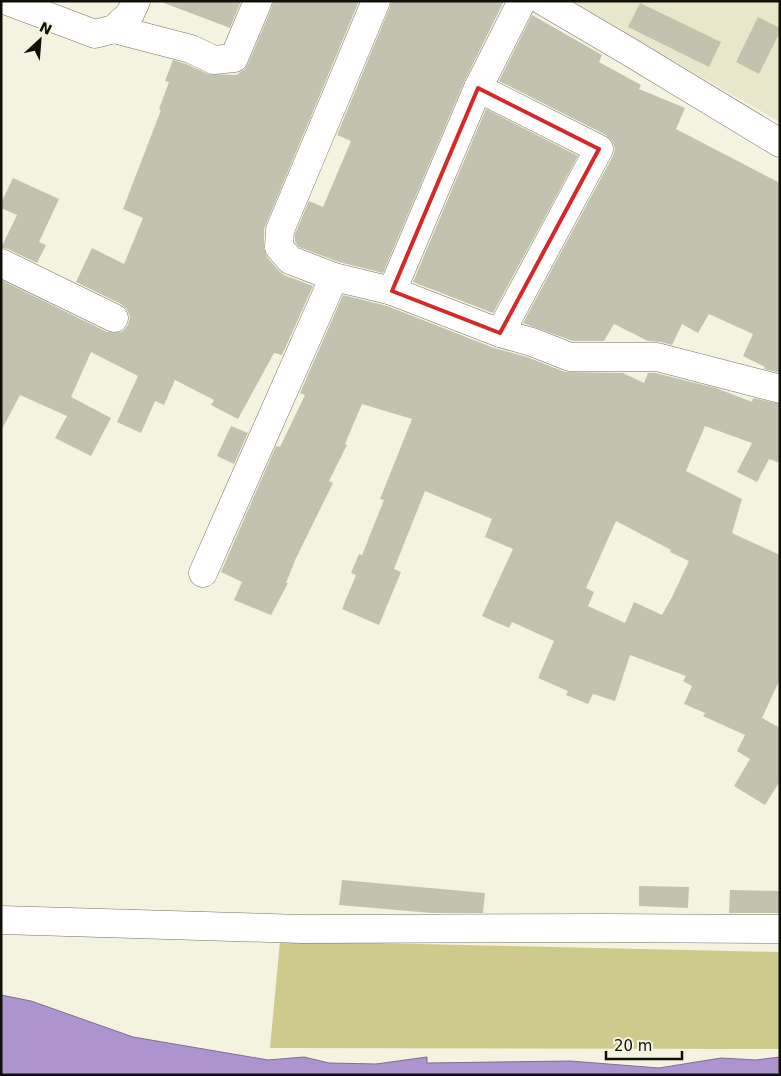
<svg xmlns="http://www.w3.org/2000/svg" width="781" height="1076" font-family="'DejaVu Sans',sans-serif">
  <rect width="100%" height="100%" fill="#f4f3df"/>
  <polygon fill="#e8e7cb" points="568,1 780,1 780,122"/>
  <polygon fill="#ceca8b" points="280,941 780,952 780,1049 270,1048"/>
  <polygon fill="#ae94cf" stroke="#7f6c94" points="1,995 31,1001 133,1037 268,1060 304,1057 329,1063 376,1064 427,1057 427,1063 570,1061 659,1068 721,1058 756,1060 780,1057 780,1075 1,1075"/>
  <g fill="#c3c2ae" fill-rule="evenodd">
    <polygon points="164,1 241,1 230,28 164,3"/>
    <polygon points="273,1 359,1 264,229 264,247 267,257 278,270 284,275 313,286 282,355 274,353 238,419 211,405 214,400 175,380 164,405 155,401 141,433 117,422 138,376 91,352 71,397 111,418 91,456 55,438 67,416 20,395 1,431 1,280 107,332 116,333 123,331 128,325 130,317 127,309 121,304 76,282 92,248 124,264 143,218 123,209 161,110 159,109 169,82 165,81 173,60 186,64 208,74 236,75 244,70 248,64 272,7"/>
    <polygon points="391,1 504,1 464,82 383,273 339,262 299,247 295,242 295,234 309,201 323,207 351,141 337,135 390,7"/>
    <polygon points="640,3 721,42 709,67 628,27"/>
    <polygon points="532,15 602,55 599,62 641,85 639,89 685,108 676,129 780,183 780,373 764,369 765,367 743,356 753,334 709,314 698,333 682,324 672,345 661,342 648,341 614,324 604,341 573,341 523,323 613,156 615,149 612,141 606,135 499,81"/>
    <polygon points="758,17 780,28 780,32 759,74 736,62"/>
    <polygon points="486,109 578,156 493,313 413,282"/>
    <polygon points="13,178 59,199 39,242 46,245 37,263 8,249 1,248 17,215 1,208 1,203"/>
    <path d="M343,295L387,306L494,348L527,357L565,372L623,373L644,383L648,373H655L716,388L752,402L753,398L780,404V463L769,459L757,482L737,472L752,443L705,426L686,471L742,499L732,533L780,555V679L762,718L780,728V781L765,805L734,786L750,759L737,751L745,735L703,716L705,713L684,704L692,686L683,681L686,676L630,655L615,701L593,694L588,704L566,695L568,691L538,678L554,641L512,622L509,628L482,616L513,549L485,537L492,519L425,491L394,569L401,572L379,625L342,609L356,575L351,573L359,554L362,555L384,500L380,499L412,419L362,404L345,444L347,445L329,481L333,483L296,558L286,583H288L271,615L234,600L242,582L221,572L276,446L280,447L305,395L300,393ZM616,521L671,550L670,552L689,561L672,597L662,615L634,602L625,623L588,606L594,592L586,588Z"/>
    <polygon points="231,426 248,433 234,464 217,456"/>
    <polygon points="342,880 485,893 483,913 432,913 339,905"/>
    <polygon points="639,886 689,887 688,908 639,906"/>
    <polygon points="730,890 780,891 780,913 729,913"/>
  </g>
  <g fill="none" stroke-linecap="round" stroke-linejoin="round">
    <defs>
      <g id="minor">
        <polyline points="7,1 95,34 114,29 130,14 136,1"/>
        <polyline points="376,1 280,230 279,247 290,260 334,277 392,291 500,333 532,342 570,357 657,357 780,389"/>
        <polyline points="543,1 628,51 780,143"/>
        <polyline points="114,29 191,49 214,60 234,58 258,1"/>
        <polyline points="478,88 599,149 500,333"/>
        <polyline points="1,263 114,318"/>
        <polyline points="392,291 478,88 522,1"/>
        <polyline points="203,573 334,277"/>
        <polyline points="1,920 302,929 605,928 780,929"/>
      </g>
    </defs>
    <use href="#minor" stroke="#737261" stroke-width="29"/>
    <use href="#minor" stroke="#fff" stroke-width="28"/>
  </g>
  <path fill="none" stroke="#d62828" stroke-width="4" stroke-linejoin="round" d="M478,88L599,149L500,333L392,291Z"/>
  <rect width="781" height="1076" fill="none" stroke="#101009" stroke-width="5"/>
  <g transform="translate(40 40) rotate(26)" stroke="#f4f3df" stroke-width="4" paint-order="stroke">
  <path d="M0-4L9 19L0 12L-9 19Z" fill="#101009"/>
  <text y="-8" font-size="14" font-weight="bold" text-anchor="middle" fill="#101009">N</text>
  </g>
  <path d="M606 1051v8h76v-8" fill="none" stroke="#101009" stroke-width="2.5"/>
  <text x="614" y="1051" font-size="15" fill="#101009" stroke="#f4f3df" stroke-width="4" paint-order="stroke">20 m</text>
</svg>
